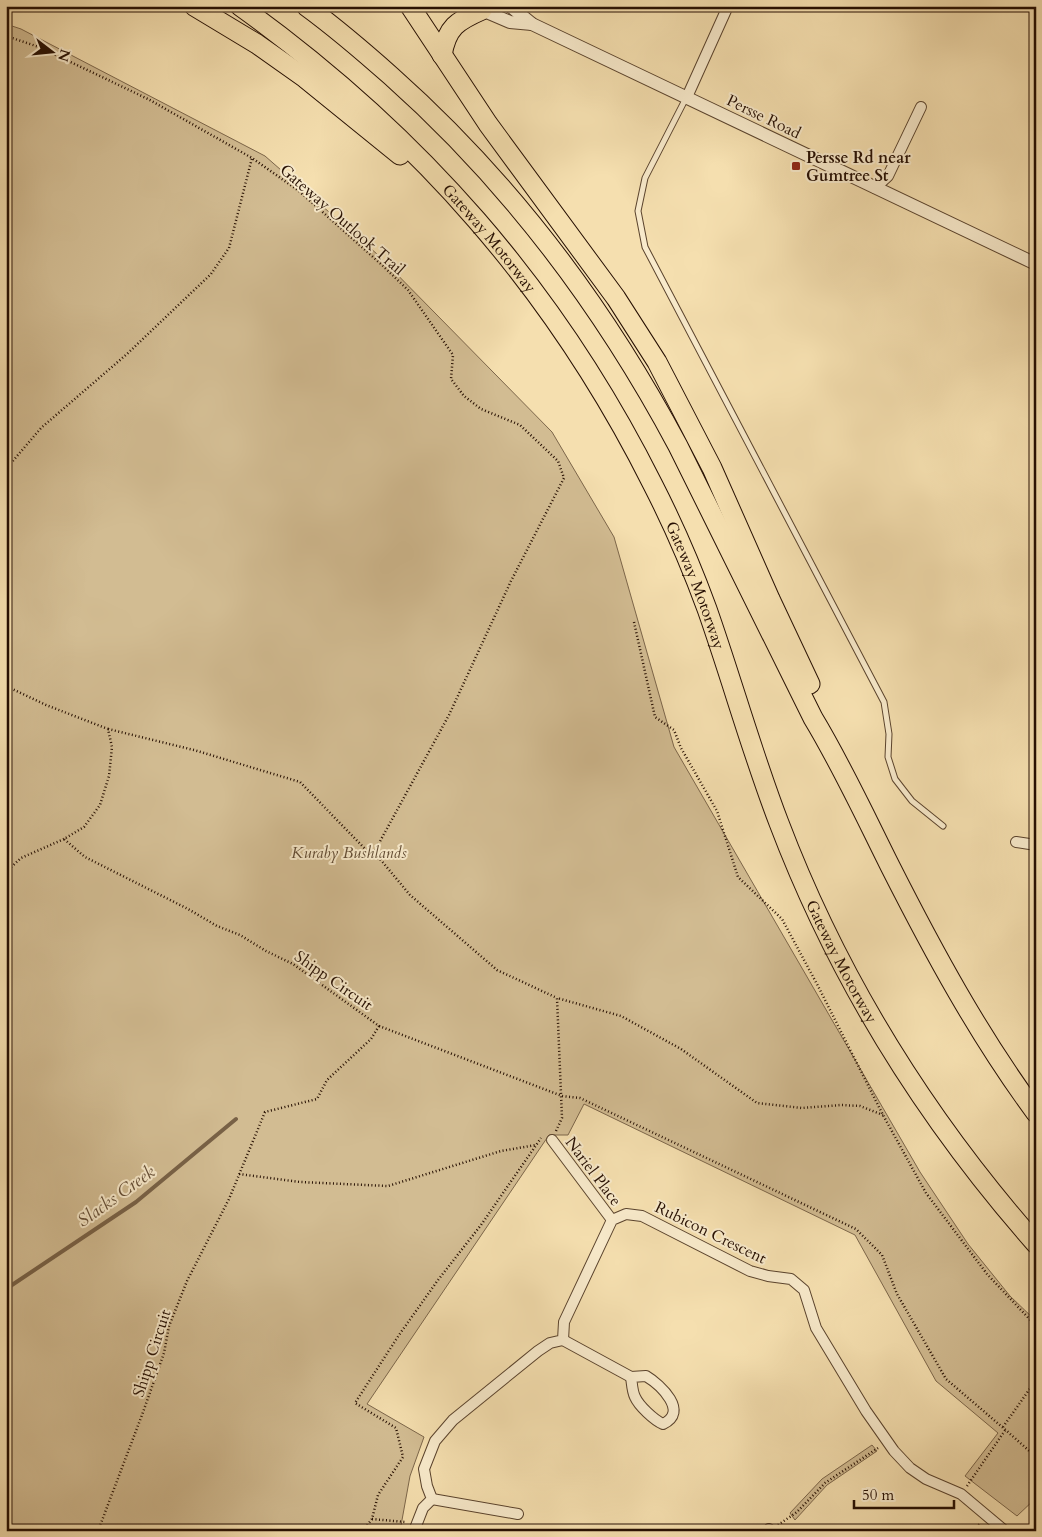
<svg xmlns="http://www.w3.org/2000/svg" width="1042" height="1537" font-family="Cardo,serif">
  <rect width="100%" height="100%" fill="#f5dfaf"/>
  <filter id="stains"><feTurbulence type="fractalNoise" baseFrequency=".004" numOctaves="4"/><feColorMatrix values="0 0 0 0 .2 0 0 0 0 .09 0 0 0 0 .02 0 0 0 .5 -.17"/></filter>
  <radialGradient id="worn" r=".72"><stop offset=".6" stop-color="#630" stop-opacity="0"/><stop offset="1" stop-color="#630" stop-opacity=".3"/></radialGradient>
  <g fill="#d2bc92" stroke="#7c664a">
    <polygon points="6,24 21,29 265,156 377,254 552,432 614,537 674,747 920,1172 968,1244 1010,1296 1036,1321 1036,1498 1017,1516 965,1476 998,1433 936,1381 855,1235 584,1104 568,1135 549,1135 367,1404 424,1437 410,1476 400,1531 6,1531"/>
    <polygon points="872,1445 877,1451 827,1485 795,1520 790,1513 822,1479"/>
  </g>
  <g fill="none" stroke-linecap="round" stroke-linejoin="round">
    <polyline stroke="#786146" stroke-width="4" points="6,1289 136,1202 236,1119"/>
    <defs>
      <polyline id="service" points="686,98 645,178 638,211 645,247 884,702 889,734 888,757 895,779 912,801 943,826"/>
      <g id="minor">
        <polyline points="687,97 728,6"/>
        <polyline points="875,188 888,176 921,107"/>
        <polyline points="1016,842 1036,845"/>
        <polyline points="552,1140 612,1220"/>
        <polyline points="563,1340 631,1377"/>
        <path d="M646,1376C661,1385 689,1412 663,1424C654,1420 639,1406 635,1397C632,1391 632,1383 631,1377Z"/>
        <polyline points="432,1499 518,1514"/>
        <polyline points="414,1531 423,1508 432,1499 427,1486 424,1469 435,1441 453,1420 538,1351 550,1343 563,1340 564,1322 612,1220 626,1214 642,1216 750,1271 768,1276 791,1279 804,1290 816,1328 866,1411 894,1451 910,1468 926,1479 961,1494 1005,1531"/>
        <polyline points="768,1531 769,1529"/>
      </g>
      <g id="tertiary">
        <polyline points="510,6 532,24 1036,264"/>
        <polyline points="475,7 510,22 532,24"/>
      </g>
      <g id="motorway">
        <polyline points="194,6 257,44 305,78 400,155"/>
        <path id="s1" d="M240,6C418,134 555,289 653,485C673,524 692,568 707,609C732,680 752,753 779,823C839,981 925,1118 1036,1244"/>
        <path d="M306,6C336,28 364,52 391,76C509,181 604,307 678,446L813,718C842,766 865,816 890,866C933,951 979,1036 1036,1113"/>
        <polyline points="410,6 488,124 616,298 657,362 712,468 770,599 810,684"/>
        <path d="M442,55C447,27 457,21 482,10"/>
      </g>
    </defs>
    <use href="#service" stroke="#5a432d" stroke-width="7"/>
    <use href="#minor" stroke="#5a432d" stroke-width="12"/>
    <use href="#tertiary" stroke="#5a432d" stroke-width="14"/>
    <use href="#motorway" stroke="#260f02" stroke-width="21"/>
    <g stroke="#260f02" stroke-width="2.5" stroke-dasharray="1 2.5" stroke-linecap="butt">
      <polyline points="6,36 39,47 148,99 252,158 299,191 382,265 408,290 453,355 451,379 464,396 481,409 520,425 558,461 564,478 511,581 449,715 372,856"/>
      <polyline points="6,469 41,428 127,354 211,274 229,248 252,158"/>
      <polyline points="634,622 655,717 674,730 681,748 717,811 738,877 782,919 818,986 883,1115 926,1193 987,1274 1036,1326"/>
      <polyline points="6,683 10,688 46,705 108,729 112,747 109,776 100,805 84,827 64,839 85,857 188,909 217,926 240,935 266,951 293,964 379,1026 371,1039 327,1080 317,1099 265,1112 229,1199 187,1281 169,1326 164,1353 142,1415 98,1531"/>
      <polyline points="108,729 194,750 300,782 372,856 380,859 410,895 497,970 557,998"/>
      <polyline points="6,872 21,858 64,839"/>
      <polyline points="379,1026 562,1096 580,1098 856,1229 882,1255 897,1294 946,1379 1008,1432 1036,1457"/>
      <polyline points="556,1131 562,1118 557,998 621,1016 681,1049 757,1103 802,1108 841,1105 860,1106 883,1115"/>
      <polyline points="239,1174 300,1182 388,1186 501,1151 536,1145"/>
      <polyline points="1003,1427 1036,1380"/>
      <polyline points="967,1486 1006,1429"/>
      <polyline points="372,1519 405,1522"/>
      <polyline points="778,1525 797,1512 825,1483 878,1448"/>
      <polyline points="363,1531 372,1519 378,1495 403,1457 396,1428 355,1403 399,1335 438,1280 481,1225 541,1138"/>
      <polyline points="975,1531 980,1523"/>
    </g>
    <use href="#service" stroke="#f8eacb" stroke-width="5"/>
    <use href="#minor" stroke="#f8eacb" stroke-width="10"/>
    <use href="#tertiary" stroke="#f8eacb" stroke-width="12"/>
    <use href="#motorway" stroke="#f5dfaf" stroke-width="19"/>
  </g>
  <rect fill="#8f2418" stroke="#f8eacb" stroke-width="2" x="791" y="161" width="10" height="10" rx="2.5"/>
  <g text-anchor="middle" stroke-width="4" stroke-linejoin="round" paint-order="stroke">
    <g font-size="16" fill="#260f02" stroke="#f8eacb">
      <text transform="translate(764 116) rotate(26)" y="6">Persse Road</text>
      <text transform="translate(343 219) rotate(41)" y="6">Gateway Outlook Trail</text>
      <text dy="6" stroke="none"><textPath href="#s1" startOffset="342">Gateway Motorway</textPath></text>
      <text dy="6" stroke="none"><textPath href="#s1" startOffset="748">Gateway Motorway</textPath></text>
      <text dy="6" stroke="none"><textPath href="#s1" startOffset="1152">Gateway Motorway</textPath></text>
      <text transform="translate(334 980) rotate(35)" y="6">Shipp Circuit</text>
      <text transform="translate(594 1171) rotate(53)" y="6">Nariel Place</text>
      <text transform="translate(711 1232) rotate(26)" y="6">Rubicon Crescent</text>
      <text transform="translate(151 1353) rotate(-72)" y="6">Shipp Circuit</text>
    </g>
    <g font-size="16" font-weight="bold" fill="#260f02" stroke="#f8eacb" text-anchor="start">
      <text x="806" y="163">Persse Rd near<tspan x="806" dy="18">Gumtree St</tspan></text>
    </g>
    <g font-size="16" font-style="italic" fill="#624c34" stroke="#f8eacb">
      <text x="349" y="858">Kuraby Bushlands</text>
    </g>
    <g font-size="18" font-style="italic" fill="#644d35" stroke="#f8eacb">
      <text transform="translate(116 1196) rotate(-36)" y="6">Slacks Creek</text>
    </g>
  </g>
  <rect width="1042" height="1537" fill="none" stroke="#f5dfaf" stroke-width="25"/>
  <rect x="8" y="8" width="1027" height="1522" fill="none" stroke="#260f02" stroke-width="2.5"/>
  <rect x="12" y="12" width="1017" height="1512" fill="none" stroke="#260f02"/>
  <g transform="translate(52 52) rotate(106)" stroke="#f8eacb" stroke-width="4" paint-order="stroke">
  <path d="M0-4L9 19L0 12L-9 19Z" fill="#260f02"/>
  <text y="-8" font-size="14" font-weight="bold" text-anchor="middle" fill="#260f02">N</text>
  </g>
  <path d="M854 1500v8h100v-8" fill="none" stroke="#260f02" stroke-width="2.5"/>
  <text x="862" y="1500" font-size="15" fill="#260f02" stroke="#f8eacb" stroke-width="4" paint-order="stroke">50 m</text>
  <rect width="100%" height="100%" filter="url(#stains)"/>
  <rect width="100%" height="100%" fill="url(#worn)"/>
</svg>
